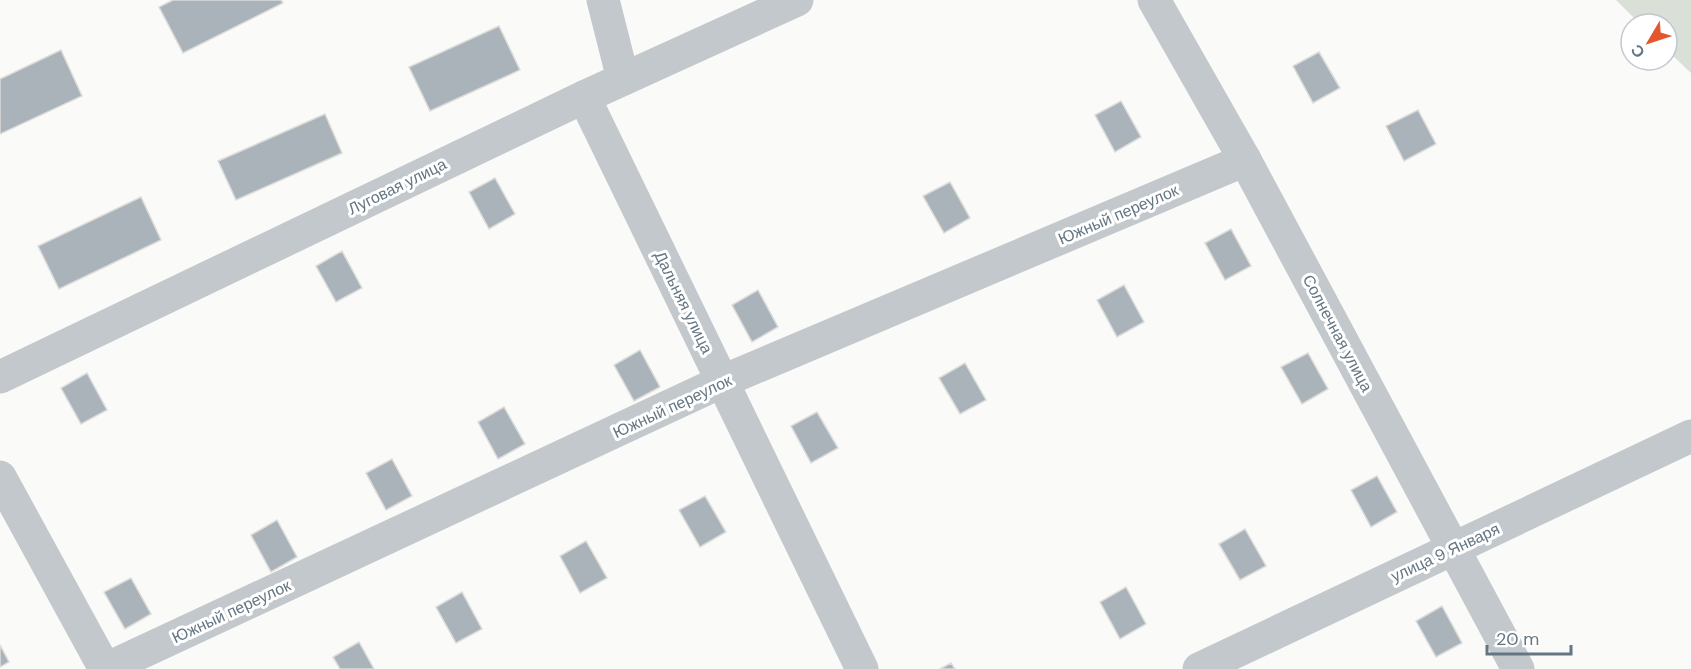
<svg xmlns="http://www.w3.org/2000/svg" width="1691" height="669" font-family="'DM Sans',sans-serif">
  <rect width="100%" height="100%" fill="#fafaf8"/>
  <polygon fill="#dadfd7" points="1616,0 1691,0 1691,73 1667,50 1667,24 1640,24"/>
  <g fill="#aab3b9" stroke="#dcdcda" stroke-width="1.5">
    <polygon points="173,0 281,0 283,3 183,53 159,7"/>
    <polygon points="499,26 520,70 430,111 409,67"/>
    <polygon points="61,50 82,96 0,134 0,79"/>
    <polygon points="1319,52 1340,88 1313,103 1293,66"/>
    <polygon points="1121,101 1141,137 1115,152 1095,115"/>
    <polygon points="1418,110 1436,144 1404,161 1386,126"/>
    <polygon points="325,114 342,153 236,200 218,161"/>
    <polygon points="495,178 515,214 489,229 469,192"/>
    <polygon points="950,182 970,218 944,233 923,196"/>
    <polygon points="141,197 161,240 59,289 38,246"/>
    <polygon points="1231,229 1251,266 1225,280 1205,243"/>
    <polygon points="342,251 362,288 336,302 316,266"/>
    <polygon points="1124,285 1144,322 1117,337 1097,300"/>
    <polygon points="758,290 778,327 752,342 732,305"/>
    <polygon points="640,350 660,387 634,401 614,365"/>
    <polygon points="1308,353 1328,389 1302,404 1281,367"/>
    <polygon points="965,363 986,400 960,414 939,378"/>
    <polygon points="87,373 107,410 81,424 61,388"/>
    <polygon points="504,407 525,444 498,459 478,422"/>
    <polygon points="817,412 838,448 811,463 791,426"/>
    <polygon points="392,459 412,496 386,510 366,473"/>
    <polygon points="1377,476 1397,512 1371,527 1351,490"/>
    <polygon points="705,496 726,532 700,547 679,510"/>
    <polygon points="277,520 297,557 271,572 251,535"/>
    <polygon points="1245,529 1266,566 1240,580 1219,544"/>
    <polygon points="586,541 607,578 580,593 560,556"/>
    <polygon points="131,578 151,614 125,629 104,592"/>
    <polygon points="1126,587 1146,624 1120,639 1100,602"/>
    <polygon points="462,592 482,629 456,643 436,607"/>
    <polygon points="1442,606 1462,643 1436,657 1416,621"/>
    <polygon points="359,642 374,669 340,669 333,657"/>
    <polygon points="0,645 9,662 0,667"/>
    <polygon points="951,663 955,669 940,669"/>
  </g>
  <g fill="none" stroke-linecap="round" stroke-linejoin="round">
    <g stroke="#c3c8cc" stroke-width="33">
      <polyline points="603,0 623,79"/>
      <polyline points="1154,0 1245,160 1518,669"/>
      <polyline points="584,97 862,669"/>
      <polyline points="0,377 584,97 797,0"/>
      <polyline points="0,477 105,669"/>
      <polyline points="106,669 723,381 1245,160"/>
      <polyline points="1199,669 1691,436"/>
    </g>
  </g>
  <g text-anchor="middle" stroke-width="6" stroke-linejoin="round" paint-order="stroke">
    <g font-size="16" fill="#657683" stroke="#fff">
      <text transform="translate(397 186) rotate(-26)" y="6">Луговая улица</text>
      <text transform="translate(1118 214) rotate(-23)" y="6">Южный переулок</text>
      <text transform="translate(684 302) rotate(64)" y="6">Дальняя улица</text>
      <text transform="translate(1338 333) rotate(62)" y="6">Солнечная улица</text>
      <text transform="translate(672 406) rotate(-25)" y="6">Южный переулок</text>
      <text transform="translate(1445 552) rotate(-25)" y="6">улица 9 Января</text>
      <text transform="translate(231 611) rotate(-25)" y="6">Южный переулок</text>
    </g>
  </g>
  <g transform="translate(1649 42) rotate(231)"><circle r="28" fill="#ffffff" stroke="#c1c8cd" stroke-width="1.5"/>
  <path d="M0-4.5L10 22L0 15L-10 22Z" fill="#e4572e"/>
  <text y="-9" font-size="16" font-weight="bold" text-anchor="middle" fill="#657683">С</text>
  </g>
  <path d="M1487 645v9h84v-9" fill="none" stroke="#657683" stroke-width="3"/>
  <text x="1496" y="645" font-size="18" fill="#657683" stroke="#ffffff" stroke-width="4.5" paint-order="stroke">20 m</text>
</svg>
